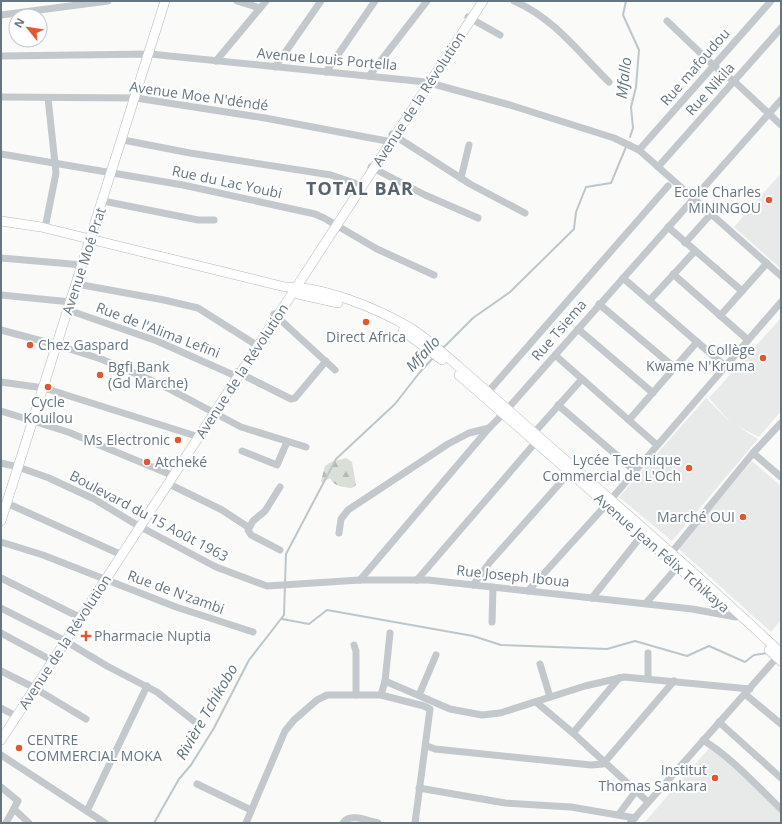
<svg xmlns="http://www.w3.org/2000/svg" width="782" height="824" font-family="'Open Sans',sans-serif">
  <defs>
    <pattern id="forest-firs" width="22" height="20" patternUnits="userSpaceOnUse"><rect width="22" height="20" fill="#dadfd7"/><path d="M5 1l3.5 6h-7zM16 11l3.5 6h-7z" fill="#b4b9b4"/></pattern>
  </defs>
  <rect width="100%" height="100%" fill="#fafaf8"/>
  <g fill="#e8e9e9">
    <polygon points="781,173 781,269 734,227"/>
    <polygon points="781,318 781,411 759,437 737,426 758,439 672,541 619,497 706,398 732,424 709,398"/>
    <polygon points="752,461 781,486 781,620 771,632 678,548"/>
    <polygon points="711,746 781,810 781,823 644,823"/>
  </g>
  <path fill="url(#forest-firs)" d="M346,458L352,462L356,485L352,488C343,487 334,487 330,478L322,483L321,481L325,466L331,462Z"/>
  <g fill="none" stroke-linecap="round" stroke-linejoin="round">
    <g stroke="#bbc7cb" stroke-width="2">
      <polyline points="626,1 623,15 639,50 636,87 631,107 633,128 630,137"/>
      <polyline points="443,348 473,318 510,292 574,229 576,212 586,187 611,183 626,147"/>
      <polyline points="282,619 309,624 327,610 473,636 501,645 607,649 635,641 687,656 709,646 745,662 754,655 768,653"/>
      <polyline points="154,823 179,779 191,765 214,728 249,660 284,615 286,554 336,459 395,404 420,372 434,357"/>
    </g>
    <defs>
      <g id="secondary">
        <path d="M1,221L41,227L285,287C323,286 376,308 409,327C427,338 443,353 458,366C485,390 512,413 539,437C620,508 702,578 781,653"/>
        <polyline points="298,294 338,303"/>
        <polyline points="403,331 442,360"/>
        <polyline points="459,375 719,603"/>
        <polyline points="1,521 165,1"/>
        <polyline points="769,650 781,661"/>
        <polyline points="1,740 483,1"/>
      </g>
    </defs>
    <use href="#secondary" stroke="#b3babf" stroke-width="10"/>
    <g stroke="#c3c8cc" stroke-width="7">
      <polyline points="237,1 260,8"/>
      <path d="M514,1C554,18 579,53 609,82"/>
      <polyline points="1,15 108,1"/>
      <polyline points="468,17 500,35"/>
      <polyline points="667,21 714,66 735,82 781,125"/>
      <polyline points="1,56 150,54 426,82 510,105 614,138 639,150 781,276"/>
      <polyline points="216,61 266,1"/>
      <polyline points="275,67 321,1"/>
      <polyline points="326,72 375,1"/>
      <polyline points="369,76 427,1"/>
      <polyline points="1,97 136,98 265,118 392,142"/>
      <polyline points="392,134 470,184 525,213"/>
      <polyline points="123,140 190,153 331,175 363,186"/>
      <polyline points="639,150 771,1"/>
      <polyline points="1,154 183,185 315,214 324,218 377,249 434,275"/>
      <polyline points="371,167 425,195 478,218"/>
      <polyline points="658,167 781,28"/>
      <polyline points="461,178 469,145"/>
      <polyline points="103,201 198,220 214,220"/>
      <polyline points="668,227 742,291"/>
      <polyline points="45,228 56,173 48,98"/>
      <polyline points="685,243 711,214"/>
      <polyline points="1,258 83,265"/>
      <polyline points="673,274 748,340"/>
      <polyline points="623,278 725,366"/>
      <polyline points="77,284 164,300 198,308 258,346"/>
      <polyline points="1,295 71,302"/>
      <polyline points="649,301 695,251"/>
      <polyline points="599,304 675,368"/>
      <polyline points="68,310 157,341 238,377"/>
      <polyline points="274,314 335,370"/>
      <polyline points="720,316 767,263"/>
      <polyline points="578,329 653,393"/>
      <polyline points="1,330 57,345 101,359 160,384 241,427 306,447"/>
      <polyline points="555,355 657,445"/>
      <polyline points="237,372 291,399 295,398 326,361"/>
      <polyline points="1,382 44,388 199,437"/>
      <polyline points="488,392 668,186"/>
      <polyline points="558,405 635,471"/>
      <polyline points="1,411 68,432 174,476"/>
      <polyline points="629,420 697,342"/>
      <polyline points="534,433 582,379"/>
      <polyline points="242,451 277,465 287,442"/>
      <polyline points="753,453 781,477"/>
      <polyline points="1,463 18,467 49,478 94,499 137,525 216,567 267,586 360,580 428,580 692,609 736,617"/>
      <polyline points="169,484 222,510 248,527"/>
      <polyline points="280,487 265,511 253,521 248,530 251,535 280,550"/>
      <polyline points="3,507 11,505 122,555"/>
      <polyline points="339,533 341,519 348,510 448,444 469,433 489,428"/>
      <polyline points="1,542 43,555 176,607 253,632"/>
      <polyline points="672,552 753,453 781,423"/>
      <polyline points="1,578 81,618"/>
      <polyline points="360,580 489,428 502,415 781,100"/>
      <polyline points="417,580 535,443"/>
      <polyline points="473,585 490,562 569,473"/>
      <polyline points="528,591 606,505 781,302"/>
      <polyline points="592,598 642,535"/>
      <polyline points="646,603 680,564"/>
      <polyline points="1,608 62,639 107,666 157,692 199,725"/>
      <polyline points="492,622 493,587"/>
      <polyline points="1,633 53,661"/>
      <polyline points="354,645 356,651 356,695"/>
      <polyline points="540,664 550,697"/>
      <polyline points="1,671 31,686 86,719"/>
      <polyline points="648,679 648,653"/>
      <polyline points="385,681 450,709 482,715 500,713 585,686 624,677 750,689"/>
      <polyline points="745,694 781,724"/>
      <polyline points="381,695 385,681 390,633"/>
      <polyline points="419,695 436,655"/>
      <polyline points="536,702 573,733 648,802"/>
      <polyline points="1,708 16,716"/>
      <polyline points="719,722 781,778"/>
      <polyline points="573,733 619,678"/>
      <path d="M703,740C732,758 757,786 781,809"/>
      <polyline points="427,746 435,749 591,765 603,764 674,681"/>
      <polyline points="1,755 105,823"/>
      <polyline points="197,784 251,810"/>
      <polyline points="1,787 18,801 6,823"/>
      <polyline points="419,788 505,803 571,807 635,818"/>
      <polyline points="15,810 29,823"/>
      <polyline points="87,811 147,686"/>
      <polyline points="619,814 636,791"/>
      <polyline points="246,823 285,731 294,720 317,700 327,695 381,695 424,706 430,709 415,823"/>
      <path d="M343,823C349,812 369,821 378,823"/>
      <polyline points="630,823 780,654"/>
    </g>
    <use href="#secondary" stroke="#fff" stroke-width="9"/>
  </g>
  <g fill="#e4572e" stroke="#fff" stroke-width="1.5">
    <circle cx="769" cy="200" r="4"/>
    <circle cx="366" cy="322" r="4"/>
    <circle cx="30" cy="345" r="4"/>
    <circle cx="763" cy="358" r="4"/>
    <circle cx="100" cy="375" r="4"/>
    <circle cx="48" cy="387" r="4"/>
    <circle cx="178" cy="440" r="4"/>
    <circle cx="147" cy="462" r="4"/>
    <circle cx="689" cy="468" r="4"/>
    <circle cx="743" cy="517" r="4"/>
    <path d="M84 630h4v4h4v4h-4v4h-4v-4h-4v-4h4z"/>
    <circle cx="19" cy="748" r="4"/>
    <circle cx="715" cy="778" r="4"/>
  </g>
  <g text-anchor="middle" stroke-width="4" stroke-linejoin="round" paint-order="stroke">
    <g font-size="14" fill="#657683" stroke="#fff">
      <text transform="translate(327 59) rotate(5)" y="5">Avenue Louis Portella</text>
      <text transform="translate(695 67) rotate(-49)" y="5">Rue mafoudou</text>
      <text transform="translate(710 89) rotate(-48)" y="5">Rue Nikila</text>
      <text transform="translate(199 96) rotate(8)" y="5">Avenue Moe N'déndé</text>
      <text transform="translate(419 99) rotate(-57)" y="5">Avenue de la Révolution</text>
      <text transform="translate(227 182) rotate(12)" y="5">Rue du Lac Youbi</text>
      <text transform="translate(84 261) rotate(-72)" y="5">Avenue Moé Prat</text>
      <text transform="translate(158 330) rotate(21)" y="5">Rue de l'Alima Lefini</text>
      <text transform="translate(559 330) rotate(-49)" y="5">Rue Tsiema</text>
      <text transform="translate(242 371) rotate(-57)" y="5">Avenue de la Révolution</text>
      <text transform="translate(149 516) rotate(28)" y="5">Boulevard du 15 Août 1963</text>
      <text transform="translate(662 553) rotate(41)" y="5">Avenue Jean Félix Tchikaya</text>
      <text transform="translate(513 576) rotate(6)" y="5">Rue Joseph Iboua</text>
      <text transform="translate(176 592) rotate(20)" y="5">Rue de N'zambi</text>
      <text transform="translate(65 642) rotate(-57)" y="5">Avenue de la Révolution</text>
    </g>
    <g font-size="14" fill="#657683" stroke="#fff" text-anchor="end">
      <text x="761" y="197">Ecole Charles<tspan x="761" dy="16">MININGOU</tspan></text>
      <text x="366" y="342" text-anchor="middle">Direct Africa</text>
      <text x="38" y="350" text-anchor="start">Chez Gaspard</text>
      <text x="755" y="355">Collège<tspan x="755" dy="16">Kwame N'Kruma</tspan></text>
      <text x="108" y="372" text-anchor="start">Bgfi Bank<tspan x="108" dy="16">(Gd Marche)</tspan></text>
      <text x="48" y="407" text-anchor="middle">Cycle<tspan x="48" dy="16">Kouilou</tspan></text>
      <text x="170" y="445">Ms Electronic</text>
      <text x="681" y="465">Lycée Technique<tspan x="681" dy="16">Commercial de L'Och</tspan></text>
      <text x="155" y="467" text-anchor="start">Atcheké</text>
      <text x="735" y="522">Marché OUI</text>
      <text x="94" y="641" text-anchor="start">Pharmacie Nuptia</text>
      <text x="27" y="745" text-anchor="start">CENTRE<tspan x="27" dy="16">COMMERCIAL MOKA</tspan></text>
      <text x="707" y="775">Institut<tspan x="707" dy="16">Thomas Sankara</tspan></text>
    </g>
    <g font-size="15" font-style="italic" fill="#60757c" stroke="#fff">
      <text transform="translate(624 78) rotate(-83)" y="5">Mfallo</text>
      <text transform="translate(423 354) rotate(-47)" y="5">Mfallo</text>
      <text transform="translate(207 712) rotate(-60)" y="5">Rivière Tchikobo</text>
    </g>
    <g font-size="18" font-weight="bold" letter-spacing="1" fill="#57646e" stroke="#fff">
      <text x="360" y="195">TOTAL BAR</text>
    </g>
  </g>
  <rect width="782" height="824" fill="none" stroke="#657683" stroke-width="4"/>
  <g transform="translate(28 28) rotate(300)"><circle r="19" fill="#ffffff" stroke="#c1c8cd"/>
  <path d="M0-3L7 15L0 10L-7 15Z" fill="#e4572e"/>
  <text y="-6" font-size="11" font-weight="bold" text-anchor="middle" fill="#657683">N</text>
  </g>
</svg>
